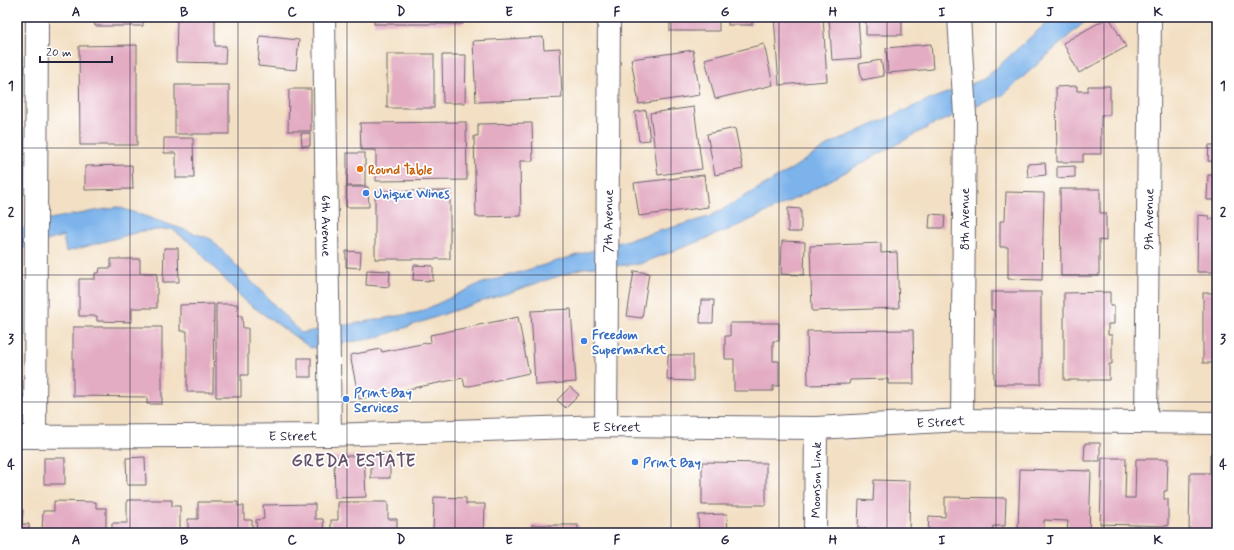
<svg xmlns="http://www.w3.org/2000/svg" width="1234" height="550" font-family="Mynerve,sans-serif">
  <rect width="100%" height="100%" fill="#fff"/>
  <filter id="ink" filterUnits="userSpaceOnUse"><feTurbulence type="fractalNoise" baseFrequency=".025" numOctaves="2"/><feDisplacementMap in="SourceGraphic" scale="8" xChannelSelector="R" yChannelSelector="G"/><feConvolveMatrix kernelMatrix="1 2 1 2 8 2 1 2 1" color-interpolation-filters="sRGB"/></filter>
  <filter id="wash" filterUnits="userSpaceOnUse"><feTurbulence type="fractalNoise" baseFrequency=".012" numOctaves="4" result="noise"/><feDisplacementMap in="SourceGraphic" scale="16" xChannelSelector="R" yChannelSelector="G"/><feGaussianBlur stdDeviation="0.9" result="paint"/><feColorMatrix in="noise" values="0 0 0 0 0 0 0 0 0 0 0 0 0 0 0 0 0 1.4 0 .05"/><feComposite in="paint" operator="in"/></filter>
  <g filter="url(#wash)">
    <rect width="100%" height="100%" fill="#f3e0c4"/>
    <polygon fill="#7cb3eb" stroke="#4f6a93" points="1053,17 1090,17 1003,95 932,125 805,194 733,228 640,264 583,268 453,311 376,338 311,348 245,301 193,245 172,229 142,231 66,252 63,236 17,250 17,231 44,220 118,207 211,239 301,333 420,312 477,285 624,241 709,217 785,173 830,144 928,100 984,79"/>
    <g id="blocks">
      <g fill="#e3acc3">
        <polygon points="78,17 143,17 143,26 95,26 94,20 78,20"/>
        <polygon points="177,17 215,17 215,46 226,46 225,63 176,62"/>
        <rect x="374" y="17" width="89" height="7"/>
        <rect x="670" y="17" width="49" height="14"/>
        <rect x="728" y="17" width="24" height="8"/>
        <polygon points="774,17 823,17 827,81 779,85"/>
        <polygon points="829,17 858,17 861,58 832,60"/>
        <rect x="866" y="17" width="36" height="18"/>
        <polygon points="1109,17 1126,47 1079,73 1063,43"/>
        <polygon points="260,36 299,40 296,70 258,66"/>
        <polygon points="543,37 544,49 560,48 562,98 476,102 473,41"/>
        <polygon points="764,44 773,85 715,99 705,59"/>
        <polygon points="931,44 933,69 888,73 886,48"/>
        <polygon points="137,45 137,145 80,145 79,46"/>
        <polygon points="693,50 700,95 639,104 631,59"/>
        <rect x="387" y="54" width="47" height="54"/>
        <polygon points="442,55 466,55 465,103 443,103"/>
        <polygon points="881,60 884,76 862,80 859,64"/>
        <rect x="175" y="85" width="54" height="49"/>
        <polygon points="1077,86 1077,91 1088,91 1088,86 1110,86 1110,115 1101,115 1101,154 1083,154 1083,162 1057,162 1056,87"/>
        <polygon points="289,89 311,89 311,131 288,131"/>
        <polygon points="694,107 702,169 658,175 650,113"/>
        <polygon points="646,110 650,140 639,141 635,112"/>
        <polygon points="466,122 467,180 376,181 376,150 361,150 360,123"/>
        <polygon points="532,123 533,161 520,161 521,216 476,217 474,136 478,136 478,124"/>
        <polygon points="735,128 743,169 715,175 707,134"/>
        <polygon points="301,133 310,133 310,146 302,146"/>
        <polygon points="164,138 193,138 194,178 176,178 176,153 164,153"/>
        <polygon points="1209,145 1217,145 1217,162 1208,161"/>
        <rect x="347" y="153" width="18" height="33"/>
        <polygon points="1045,163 1046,175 1028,177 1027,164"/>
        <polygon points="132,165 133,189 85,190 85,166"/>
        <polygon points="1075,166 1075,177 1057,178 1057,167"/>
        <polygon points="704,175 708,207 639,216 634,183"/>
        <polygon points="1208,175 1217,175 1217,200 1207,200"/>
        <polygon points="346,187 368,187 369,207 346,207"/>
        <polygon points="1060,189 1100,189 1100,213 1106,213 1106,241 1099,240 1099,276 1061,276"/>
        <rect x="375" y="191" width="75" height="68"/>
        <polygon points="1006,192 1044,193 1042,280 1008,279 1008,247 1000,247 1000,221 1005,221"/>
        <polygon points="788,208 801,209 801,232 788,232"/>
        <polygon points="930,214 945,215 944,228 929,228"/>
        <polygon points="1198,215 1209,216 1209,219 1217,219 1217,272 1197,272"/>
        <polygon points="782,241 805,242 804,275 781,274"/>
        <polygon points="881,243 881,253 897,252 899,308 812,311 810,246"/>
        <polygon points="164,248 178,248 179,282 163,282"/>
        <polygon points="346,251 361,252 360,268 346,267"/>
        <polygon points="111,259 140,259 140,273 157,273 157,308 132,308 132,322 97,321 97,316 79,316 79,279 95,279 95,273 99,273 100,268 111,268"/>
        <polygon points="414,265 433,266 433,281 413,280"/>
        <polygon points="367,270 390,271 389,287 366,285"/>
        <polygon points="634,271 649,273 642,318 627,316"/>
        <polygon points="991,292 1041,292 1041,384 994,384 994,310 991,310"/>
        <polygon points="1110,292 1110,306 1114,306 1114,324 1108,324 1108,335 1112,335 1112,364 1109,364 1109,380 1064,380 1064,293"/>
        <rect x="1203" y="293" width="14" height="70"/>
        <polygon points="701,300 714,300 713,323 700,323"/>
        <polygon points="214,304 213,392 187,392 187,331 180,331 180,305"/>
        <polygon points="216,304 237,304 238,316 242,316 243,328 248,328 248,375 241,375 241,397 216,397"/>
        <polygon points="571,309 576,382 535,385 531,311"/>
        <polygon points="518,317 529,373 465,387 463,378 359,399 350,355 381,349 382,352 431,342 430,335"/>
        <polygon points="730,323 779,323 779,341 773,341 773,361 779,361 779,386 773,386 773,391 734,391 734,359 725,359 725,336 730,336"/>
        <polygon points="73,327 162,327 162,404 147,404 147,397 73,396"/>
        <polygon points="913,330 914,384 888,384 888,379 850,380 849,384 808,385 807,331"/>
        <polygon points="668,355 693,355 693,381 667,380"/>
        <rect x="298" y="358" width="13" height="19"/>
        <polygon points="570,387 579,395 566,408 557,400"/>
        <polygon points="1085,443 1100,443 1100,461 1084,461"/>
        <rect x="371" y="453" width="19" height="25"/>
        <polygon points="1210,454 1217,454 1217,533 1189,533 1190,473 1210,473"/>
        <polygon points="364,455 366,497 335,498 334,457"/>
        <polygon points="145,457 146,485 127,485 126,458"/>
        <rect x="44" y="458" width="21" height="26"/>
        <polygon points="1102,458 1126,458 1125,498 1135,498 1136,459 1168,459 1167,491 1164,491 1164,499 1168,499 1168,526 1100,524"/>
        <polygon points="702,462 766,463 766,505 702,505"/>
        <polygon points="1020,469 1091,471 1089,533 1067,532 1068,521 1044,520 1044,531 1018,531"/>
        <polygon points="874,480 910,481 909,533 866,533 866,529 858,528 859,500 873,501"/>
        <polygon points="434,497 466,498 466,504 485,504 484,533 433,533"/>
        <polygon points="945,497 1006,498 1005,526 993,526 992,533 928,533 929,516 945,517"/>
        <polygon points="127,500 172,500 172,506 180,506 180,533 112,533 112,523 127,523"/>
        <polygon points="54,501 96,502 96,508 106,508 106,533 42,533 43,511 54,511"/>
        <polygon points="198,502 238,502 238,506 244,506 244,520 252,520 252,533 188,533 188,519 198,519"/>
        <polygon points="338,502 388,502 388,519 397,519 397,533 331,533 331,520 338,520"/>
        <polygon points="315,504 315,519 323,519 324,533 257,533 256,520 264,519 263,505"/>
        <polygon points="17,510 23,510 22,524 29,524 29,533 17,533"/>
        <polygon points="727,514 728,533 699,533 698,515"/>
        <rect x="532" y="525" width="46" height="8"/>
        <polygon points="1128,530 1176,532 1176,533 1128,533"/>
      </g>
    </g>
  </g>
  <g filter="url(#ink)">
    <use href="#blocks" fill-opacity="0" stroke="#6b646b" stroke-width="1"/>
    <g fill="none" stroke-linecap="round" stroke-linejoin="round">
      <defs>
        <g id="minor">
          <path id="s1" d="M324,17L330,435"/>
          <polyline points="959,17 965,115 962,420"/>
          <path id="s2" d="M1146,422L1150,17"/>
          <path id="s3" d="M606,426L609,17"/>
          <path id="s4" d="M17,437L330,435L606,426L816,428L962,420L1217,423"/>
          <polyline points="35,437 37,17"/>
          <path id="s5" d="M815,533L816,428"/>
        </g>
      </defs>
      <use href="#minor" stroke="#6b646b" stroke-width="24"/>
      <use href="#minor" stroke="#fff" stroke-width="22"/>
    </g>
  </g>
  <path fill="none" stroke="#22223b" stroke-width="1" stroke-opacity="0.55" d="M130,17V533M238,17V533M347,17V533M455,17V533M563,17V533M671,17V533M779,17V533M887,17V533M996,17V533M1104,17V533M17,148H1217M17,275H1217M17,402H1217"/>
  <circle fill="#e8710a" stroke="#fff" stroke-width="1.5" cx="360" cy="169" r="4"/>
  <g fill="#3f7fe0" stroke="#fff" stroke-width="1.5">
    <circle cx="366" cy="193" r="4"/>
    <circle cx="584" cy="341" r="4"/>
    <circle cx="346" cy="399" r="4"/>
    <circle cx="635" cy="462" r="4"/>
  </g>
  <g text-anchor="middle" stroke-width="3.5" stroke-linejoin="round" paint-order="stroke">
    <g font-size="13" font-weight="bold" fill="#c56008" stroke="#fff" text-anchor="start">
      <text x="368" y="174">Round Table</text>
    </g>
    <g font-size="13" font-weight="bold" fill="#366cbe" stroke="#fff" text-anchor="start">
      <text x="374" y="198">Unique Wines</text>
      <text x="592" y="339">Freedom<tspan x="592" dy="15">Supermarket</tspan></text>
      <text x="354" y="397">Print Bay<tspan x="354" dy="15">Services</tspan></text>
      <text x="643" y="467">Print Bay</text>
    </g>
    <g font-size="13" fill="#22223b" stroke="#fff">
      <text transform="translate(964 219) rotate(-90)" y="5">8th Avenue</text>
      <text dy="5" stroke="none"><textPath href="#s2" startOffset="203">9th Avenue</textPath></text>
      <text dy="5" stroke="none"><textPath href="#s3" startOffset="205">7th Avenue</textPath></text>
      <text dy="5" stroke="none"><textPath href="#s1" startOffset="209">6th Avenue</textPath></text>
      <text dy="5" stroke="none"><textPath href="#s4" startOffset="924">E Street</textPath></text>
      <text dy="5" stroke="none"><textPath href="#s4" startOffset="600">E Street</textPath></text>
      <text dy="5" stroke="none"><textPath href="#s4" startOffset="276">E Street</textPath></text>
      <text dy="5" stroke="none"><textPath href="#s5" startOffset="53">Moonson Link</textPath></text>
    </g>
    <g font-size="17" font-weight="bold" letter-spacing="1" fill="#66526b" stroke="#fff">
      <text x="354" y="466">GREDA ESTATE</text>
    </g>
  </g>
  <rect width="1234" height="550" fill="none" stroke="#fff" stroke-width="44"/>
  <path d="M40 56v6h72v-6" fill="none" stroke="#22223b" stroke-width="2"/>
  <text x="46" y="56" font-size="12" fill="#22223b" stroke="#ffffff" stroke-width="3" paint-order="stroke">20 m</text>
  <rect x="22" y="22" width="1190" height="506" fill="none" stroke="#22223b" stroke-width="1.5"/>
  <g font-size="13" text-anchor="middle" font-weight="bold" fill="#22223b">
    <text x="76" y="16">A</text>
    <text x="184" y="16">B</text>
    <text x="292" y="16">C</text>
    <text x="401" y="16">D</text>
    <text x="509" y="16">E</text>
    <text x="617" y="16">F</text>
    <text x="725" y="16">G</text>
    <text x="833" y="16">H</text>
    <text x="942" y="16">I</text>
    <text x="1050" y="16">J</text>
    <text x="1158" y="16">K</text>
    <text x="11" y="90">1</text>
    <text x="1223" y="90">1</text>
    <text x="11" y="216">2</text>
    <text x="1223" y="216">2</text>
    <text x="11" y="343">3</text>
    <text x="1223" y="343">3</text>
    <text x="11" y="469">4</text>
    <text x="1223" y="469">4</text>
    <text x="76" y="544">A</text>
    <text x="184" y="544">B</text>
    <text x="292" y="544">C</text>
    <text x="401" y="544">D</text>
    <text x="509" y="544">E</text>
    <text x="617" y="544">F</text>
    <text x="725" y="544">G</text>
    <text x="833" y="544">H</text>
    <text x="942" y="544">I</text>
    <text x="1050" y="544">J</text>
    <text x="1158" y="544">K</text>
  </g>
</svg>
